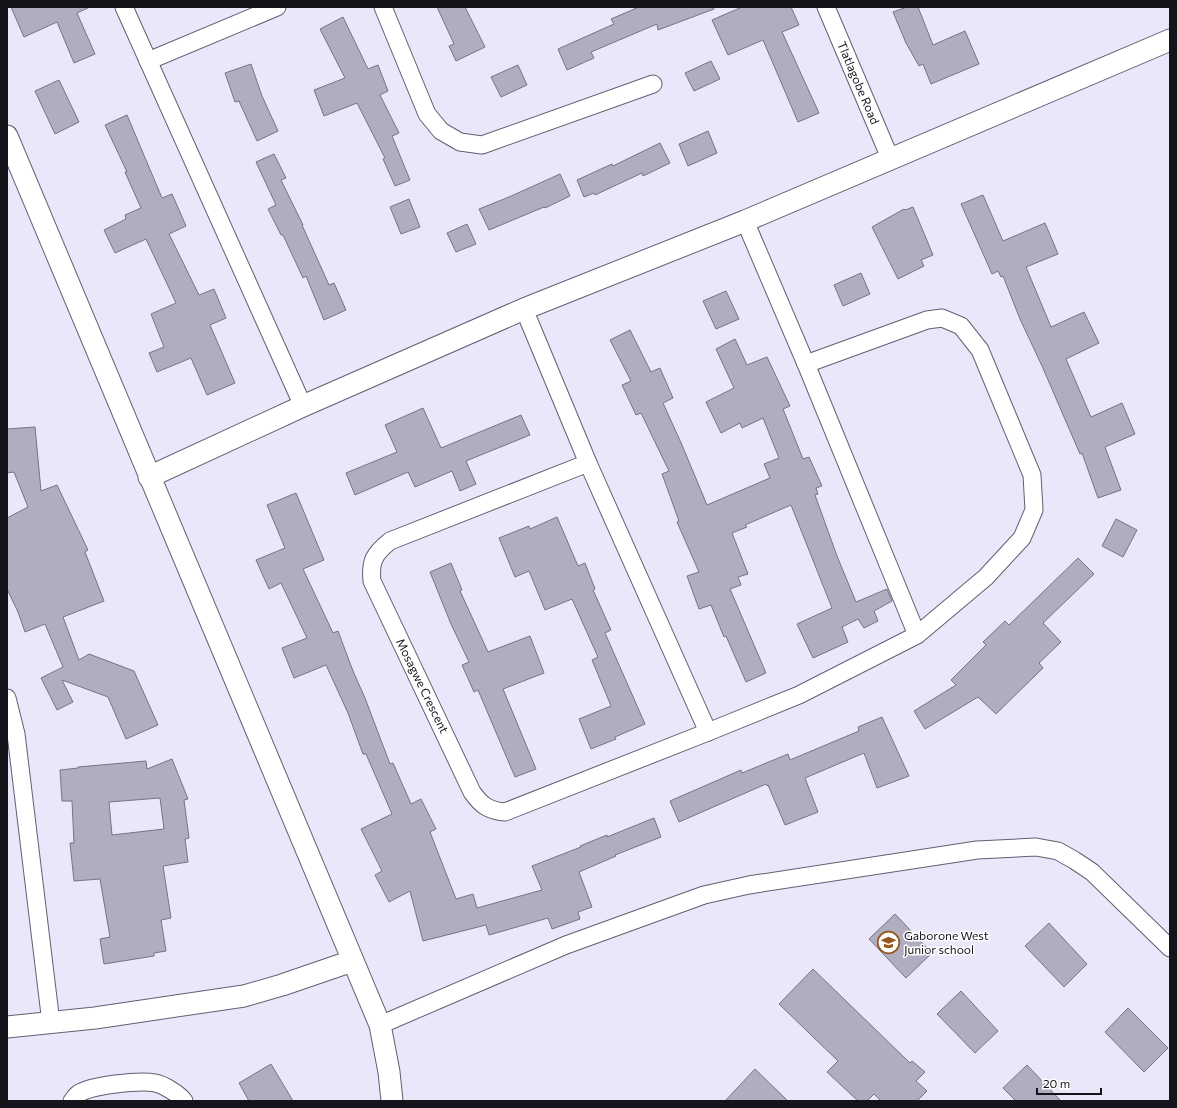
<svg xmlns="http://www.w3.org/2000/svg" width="1177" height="1108" font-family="Commissioner,sans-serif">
  <rect width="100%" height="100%" fill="#ebe7fb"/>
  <g fill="#b1adc0" stroke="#767385" fill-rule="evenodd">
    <polygon points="11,7 90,7 77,13 95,54 74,63 57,22 24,37"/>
    <polygon points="437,7 465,7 485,47 456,61 449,46 454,44"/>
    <polygon points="639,7 714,7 714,9 658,30 657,24 591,52 594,58 567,70 558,49 614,24 611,19"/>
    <polygon points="742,7 791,7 799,25 782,32 819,113 798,122 763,40 728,55 712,20"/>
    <polygon points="907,7 918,7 933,45 965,31 979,64 931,84 923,64 919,66 906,43 893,12"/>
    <polygon points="343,17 368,69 378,65 388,91 380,95 399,133 392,136 410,180 395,186 383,159 385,158 357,103 324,116 314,90 345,78 320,29"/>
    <polygon points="711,61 720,79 694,91 685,73"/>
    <polygon points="251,64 262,96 278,131 257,141 239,101 235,102 225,73"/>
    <polygon points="518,65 527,85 501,97 491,77"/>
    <polygon points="59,80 79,122 55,134 35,91"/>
    <polygon points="127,115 162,198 172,194 186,226 169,234 199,295 214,289 226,318 210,325 235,383 207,395 191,358 157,372 149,353 164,347 151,314 176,303 146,239 115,253 104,230 126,219 125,215 141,208 125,172 127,172 105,125"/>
    <polygon points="708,131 717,153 688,166 679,144"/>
    <polygon points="660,143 670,163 643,176 642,173 595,195 594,193 584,197 577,180 612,164 613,166"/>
    <polygon points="274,154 286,178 281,180 303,225 302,225 329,285 334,283 346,310 324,320 306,276 303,278 283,235 281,235 268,209 276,205 256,162"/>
    <polygon points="560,174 570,196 545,208 544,207 489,230 479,209 509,197"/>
    <polygon points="983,195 1003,241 1045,223 1058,254 1026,267 1051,327 1084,312 1099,343 1066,359 1091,417 1122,403 1135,434 1105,447 1121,490 1098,498 1082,453 1080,454 1042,366 1020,319 1003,276 1001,277 998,271 992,274 961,204"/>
    <polygon points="409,199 420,227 401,234 390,207"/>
    <polygon points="913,207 933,255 921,260 924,266 898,279 872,227 904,209 905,210"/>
    <polygon points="467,224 476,244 456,252 447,233"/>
    <polygon points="861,273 870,294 843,306 834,285"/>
    <polygon points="726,291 739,319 716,329 703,301"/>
    <polygon points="630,330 651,372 660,368 673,398 663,403 682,445 707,505 770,478 764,464 779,458 763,418 742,428 740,423 721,433 706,402 734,388 716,349 735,339 747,365 767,357 790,406 783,409 803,459 809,457 822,486 816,488 818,494 815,495 837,556 856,602 887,589 892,601 874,611 878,621 864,628 858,619 842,627 848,642 813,658 797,624 832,608 791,505 745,525 747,527 732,533 748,574 738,577 741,585 730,589 766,673 746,682 726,636 724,637 711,605 699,609 687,576 699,572 677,522 679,521 662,474 669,471 641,413 636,415 622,385 631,381 610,340"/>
    <polygon points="423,408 441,448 521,415 530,435 466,461 476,484 460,491 452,471 415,487 408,472 355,495 346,473 397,452 385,425"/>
    <polygon points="35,427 41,491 57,485 88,550 85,552 104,601 63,617 79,660 89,654 134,671 158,725 126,739 108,697 62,680 73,702 57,710 41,678 63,667 45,624 25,632 18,612 7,589 7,518 28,507 14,472 7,473 7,429"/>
    <polygon points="296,493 324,560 303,569 333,633 338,631 353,671 365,698 390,764 393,763 411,804 421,799 436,829 430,832 456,899 473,894 477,908 542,890 532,866 581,847 580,846 607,835 607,837 654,818 661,837 615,855 616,856 579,872 592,907 578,912 580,919 552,929 548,918 489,935 486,925 423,941 410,891 389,902 375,875 382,871 361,829 392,814 366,754 363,754 348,713 326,665 294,678 282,648 307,638 281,583 269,589 256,560 285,548 267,505"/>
    <polygon points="557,517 578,566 585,563 595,589 593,590 611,630 605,633 645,724 615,737 616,739 591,749 579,719 611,706 592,660 598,657 572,599 545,610 529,571 515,577 499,538 529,526 530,529"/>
    <polygon points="1116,519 1137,530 1123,557 1102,546"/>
    <polygon points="1078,558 1094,574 1043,623 1061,642 1039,663 1043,668 996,714 978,697 925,729 914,711 956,685 951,680 986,645 983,642 1005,621 1009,625"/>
    <polygon points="451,563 462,590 460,591 488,652 530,636 544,673 503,689 536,769 515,777 478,690 474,692 462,665 469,662 451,624 430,572"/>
    <polygon points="882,717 909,776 877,788 864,753 805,778 818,812 785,825 768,785 767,786 766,784 679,822 670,801 741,770 742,773 788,754 790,760 859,731 858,727"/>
    <path d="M172,759L188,799L184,800L189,838L185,839L188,862L163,866L171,918L161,920L166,951L154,953V956L104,964L100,939L110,937L100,879L74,881L70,843H74L72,801H62L60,770L78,768V767L146,761L147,769ZM160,798L164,829L112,835L109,802Z"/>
    <polygon points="895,914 932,953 906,978 869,939"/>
    <polygon points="1049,923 1087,964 1064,987 1025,946"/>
    <polygon points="813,969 910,1063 912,1061 925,1072 916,1081 927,1091 917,1101 881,1101 874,1094 867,1101 858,1101 827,1072 838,1061 779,1004"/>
    <polygon points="961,991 998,1031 975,1053 937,1014"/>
    <polygon points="1128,1008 1168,1048 1144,1072 1105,1032"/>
    <polygon points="271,1064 293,1101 249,1101 239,1083"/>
    <polygon points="1027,1065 1061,1101 1016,1101 1003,1088"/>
    <polygon points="755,1069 788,1101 725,1101"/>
  </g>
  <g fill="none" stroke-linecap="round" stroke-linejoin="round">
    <defs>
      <g id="minor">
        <polyline points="124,7 303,406"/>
        <polyline points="383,7 427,114 441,131 460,142 482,145 653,84"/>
        <polyline points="826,7 890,158"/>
        <polyline points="148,61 277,7"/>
        <polyline points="745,221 806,364 917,635"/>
        <polyline points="524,309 588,463 708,732"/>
        <path d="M588,463L390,541C374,554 370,561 372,581L472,792C481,805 489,811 505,812L708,732L799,695L917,635L986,577L1022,538L1034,510L1032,475L980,350L961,326L942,318L927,320L806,364"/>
        <polyline points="7,698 16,734 51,1023"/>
        <polyline points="380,1025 566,945 704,895 749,885 977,850 1036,847 1058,851 1074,860 1092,872 1170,948"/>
        <path d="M72,1101C74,1099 76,1095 78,1094C91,1085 140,1080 155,1083C163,1084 180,1095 184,1101"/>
      </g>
      <g id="tertiary">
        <polyline points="7,136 380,1025 389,1072 392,1101"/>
        <polyline points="149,477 303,406 524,309 745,221 1170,40"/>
        <polyline points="7,1027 95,1018 244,996 282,985 352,961"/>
      </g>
    </defs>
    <use href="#minor" stroke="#625f70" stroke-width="19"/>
    <use href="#tertiary" stroke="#625f70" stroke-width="23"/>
    <use href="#minor" stroke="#fff" stroke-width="17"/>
    <use href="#tertiary" stroke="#fff" stroke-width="21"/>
  </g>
  <defs>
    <symbol id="school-ring" viewBox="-11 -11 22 22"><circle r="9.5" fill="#fff" stroke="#94561b" stroke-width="1.5"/><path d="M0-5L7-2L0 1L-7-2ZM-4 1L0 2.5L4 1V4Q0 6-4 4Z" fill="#94561b"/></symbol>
  </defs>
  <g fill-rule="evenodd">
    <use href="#school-ring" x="876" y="930" width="25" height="25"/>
  </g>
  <g text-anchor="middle" stroke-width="3" stroke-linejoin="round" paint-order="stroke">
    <g font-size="12" fill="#16141b" stroke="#fff">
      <text transform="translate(858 83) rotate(67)" y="4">Tlatlagobe Road</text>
      <text transform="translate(422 686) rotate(64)" y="4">Mosagwe Crescent</text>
    </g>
    <g font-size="12" fill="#16141b" stroke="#fff" text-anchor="start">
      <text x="904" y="940">Gaborone West<tspan x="904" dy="14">Junior school</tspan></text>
    </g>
  </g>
  <rect width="1177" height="1108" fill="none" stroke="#16141b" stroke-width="16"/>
  <path d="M1037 1088v6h64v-6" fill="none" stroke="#16141b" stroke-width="2"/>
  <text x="1043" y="1088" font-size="12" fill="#16141b" stroke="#ffffff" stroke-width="3" paint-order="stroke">20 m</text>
</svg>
